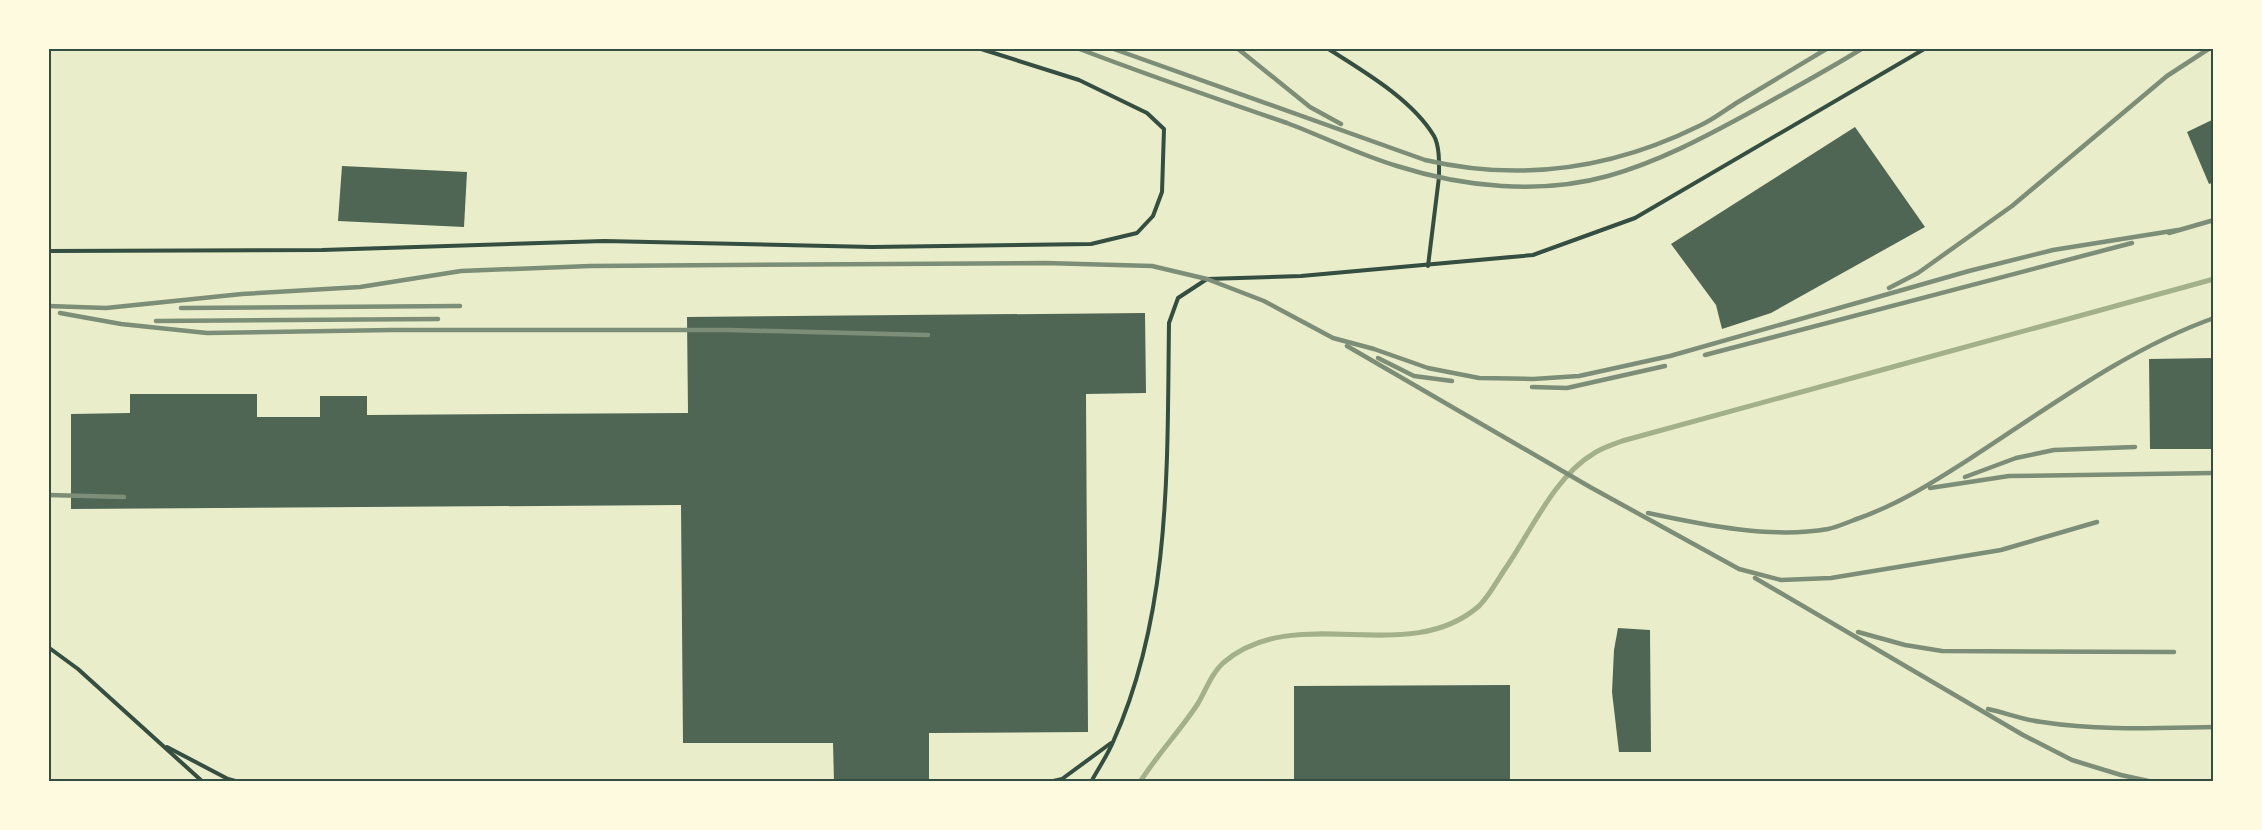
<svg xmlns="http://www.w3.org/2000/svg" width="2262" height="830" font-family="'Zilla Slab',serif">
  <rect width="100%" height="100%" fill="#e9edc9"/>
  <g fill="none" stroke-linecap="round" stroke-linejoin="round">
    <path stroke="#a3b18a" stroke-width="5" d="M1140,782C1157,755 1179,732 1197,705C1206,691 1210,675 1223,663C1296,600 1407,669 1479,606C1489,596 1497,581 1505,569C1530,533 1555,476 1593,454C1601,448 1612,445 1622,441C1819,386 2017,334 2214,279"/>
  </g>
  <g fill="#4f6655">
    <polygon points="2214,119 2214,182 2209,184 2187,132"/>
    <polygon points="1855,127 1925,227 1771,313 1722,329 1716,305 1671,244"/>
    <polygon points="342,166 467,172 464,227 338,221"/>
    <polygon points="1145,313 1146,393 1086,394 1088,732 929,733 929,782 834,782 833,743 683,743 681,505 71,509 71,414 130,413 130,394 257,394 257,417 320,417 320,396 367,396 367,415 688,413 687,317"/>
    <polygon points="2214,358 2214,449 2150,449 2149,359"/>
    <polygon points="1618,628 1650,630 1651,752 1619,752 1612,692 1614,650"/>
    <polygon points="1510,685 1510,782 1294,782 1294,686"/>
  </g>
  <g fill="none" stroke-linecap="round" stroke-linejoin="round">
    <g stroke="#344e41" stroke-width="4">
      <path d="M1327,48C1363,71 1412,99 1434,136C1440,147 1439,165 1439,177L1428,266"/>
      <polyline points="48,251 322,250 604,241 872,247 1091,244 1137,233 1153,216 1162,192 1164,129 1147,113 1079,80 978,48"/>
      <polyline points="48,647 78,669 203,782"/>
      <polyline points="167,747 228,779 239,782"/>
      <polyline points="1049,782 1062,779 1111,743"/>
      <path d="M1091,782C1098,769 1107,756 1113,742C1172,611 1167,463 1169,323L1178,298L1207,279L1301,276L1533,255L1635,218L1926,48"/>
    </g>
    <g stroke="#7c8e77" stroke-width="4.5">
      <path d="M1077,48C1147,75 1217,99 1287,123C1324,137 1360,155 1397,166C1463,187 1540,195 1608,176C1658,162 1703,138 1749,113C1787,92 1826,71 1863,48"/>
      <path d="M1111,48L1425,160C1520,182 1612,169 1699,126C1713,120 1725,110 1738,102C1768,84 1798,66 1828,48"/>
      <polyline points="1237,48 1310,107 1341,124"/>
      <polyline points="2169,233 2214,220"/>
      <polyline points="1889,288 1918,273 2012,206 2167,76 2210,48"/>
      <polyline points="48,306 106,308 242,294 360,287 461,271 590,266 1045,263 1152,266 1207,279 1264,301 1333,338 1374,349 1428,368 1479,378 1533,379 1579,376 1670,356 1969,271 2053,250 2178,230"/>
      <polyline points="181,308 460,306"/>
      <polyline points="60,313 121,324 207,333 392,330 729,330 928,335"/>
      <polyline points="156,321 438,319"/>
      <polyline points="1347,346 1590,487 1739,569 1781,580 1831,578 2001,550 2097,522"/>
      <polyline points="1705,355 2132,243"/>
      <polyline points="1378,358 1414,376 1452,381"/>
      <polyline points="1532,387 1567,388 1665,366"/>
      <polyline points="1965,477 2016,458 2054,450 2135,447"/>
      <polyline points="1930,488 2009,476 2214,473"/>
      <polyline points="48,495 124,497"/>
      <path d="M1648,513C1704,525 1771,539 1828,529C1837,527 1846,523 1854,520C1898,505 1935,481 1974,456C2051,406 2127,349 2214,318"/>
      <polyline points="1755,578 2023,735 2072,760 2121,775 2153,782"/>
      <polyline points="1858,632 1905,645 1942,651 2174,652"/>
      <path d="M1988,709C2006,713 2024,720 2042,722C2099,731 2157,728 2214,727"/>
    </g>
  </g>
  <rect width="2262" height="830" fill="none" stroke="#fefae0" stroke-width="99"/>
  <rect x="50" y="50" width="2162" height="730" fill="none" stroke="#344e41" stroke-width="2"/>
</svg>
